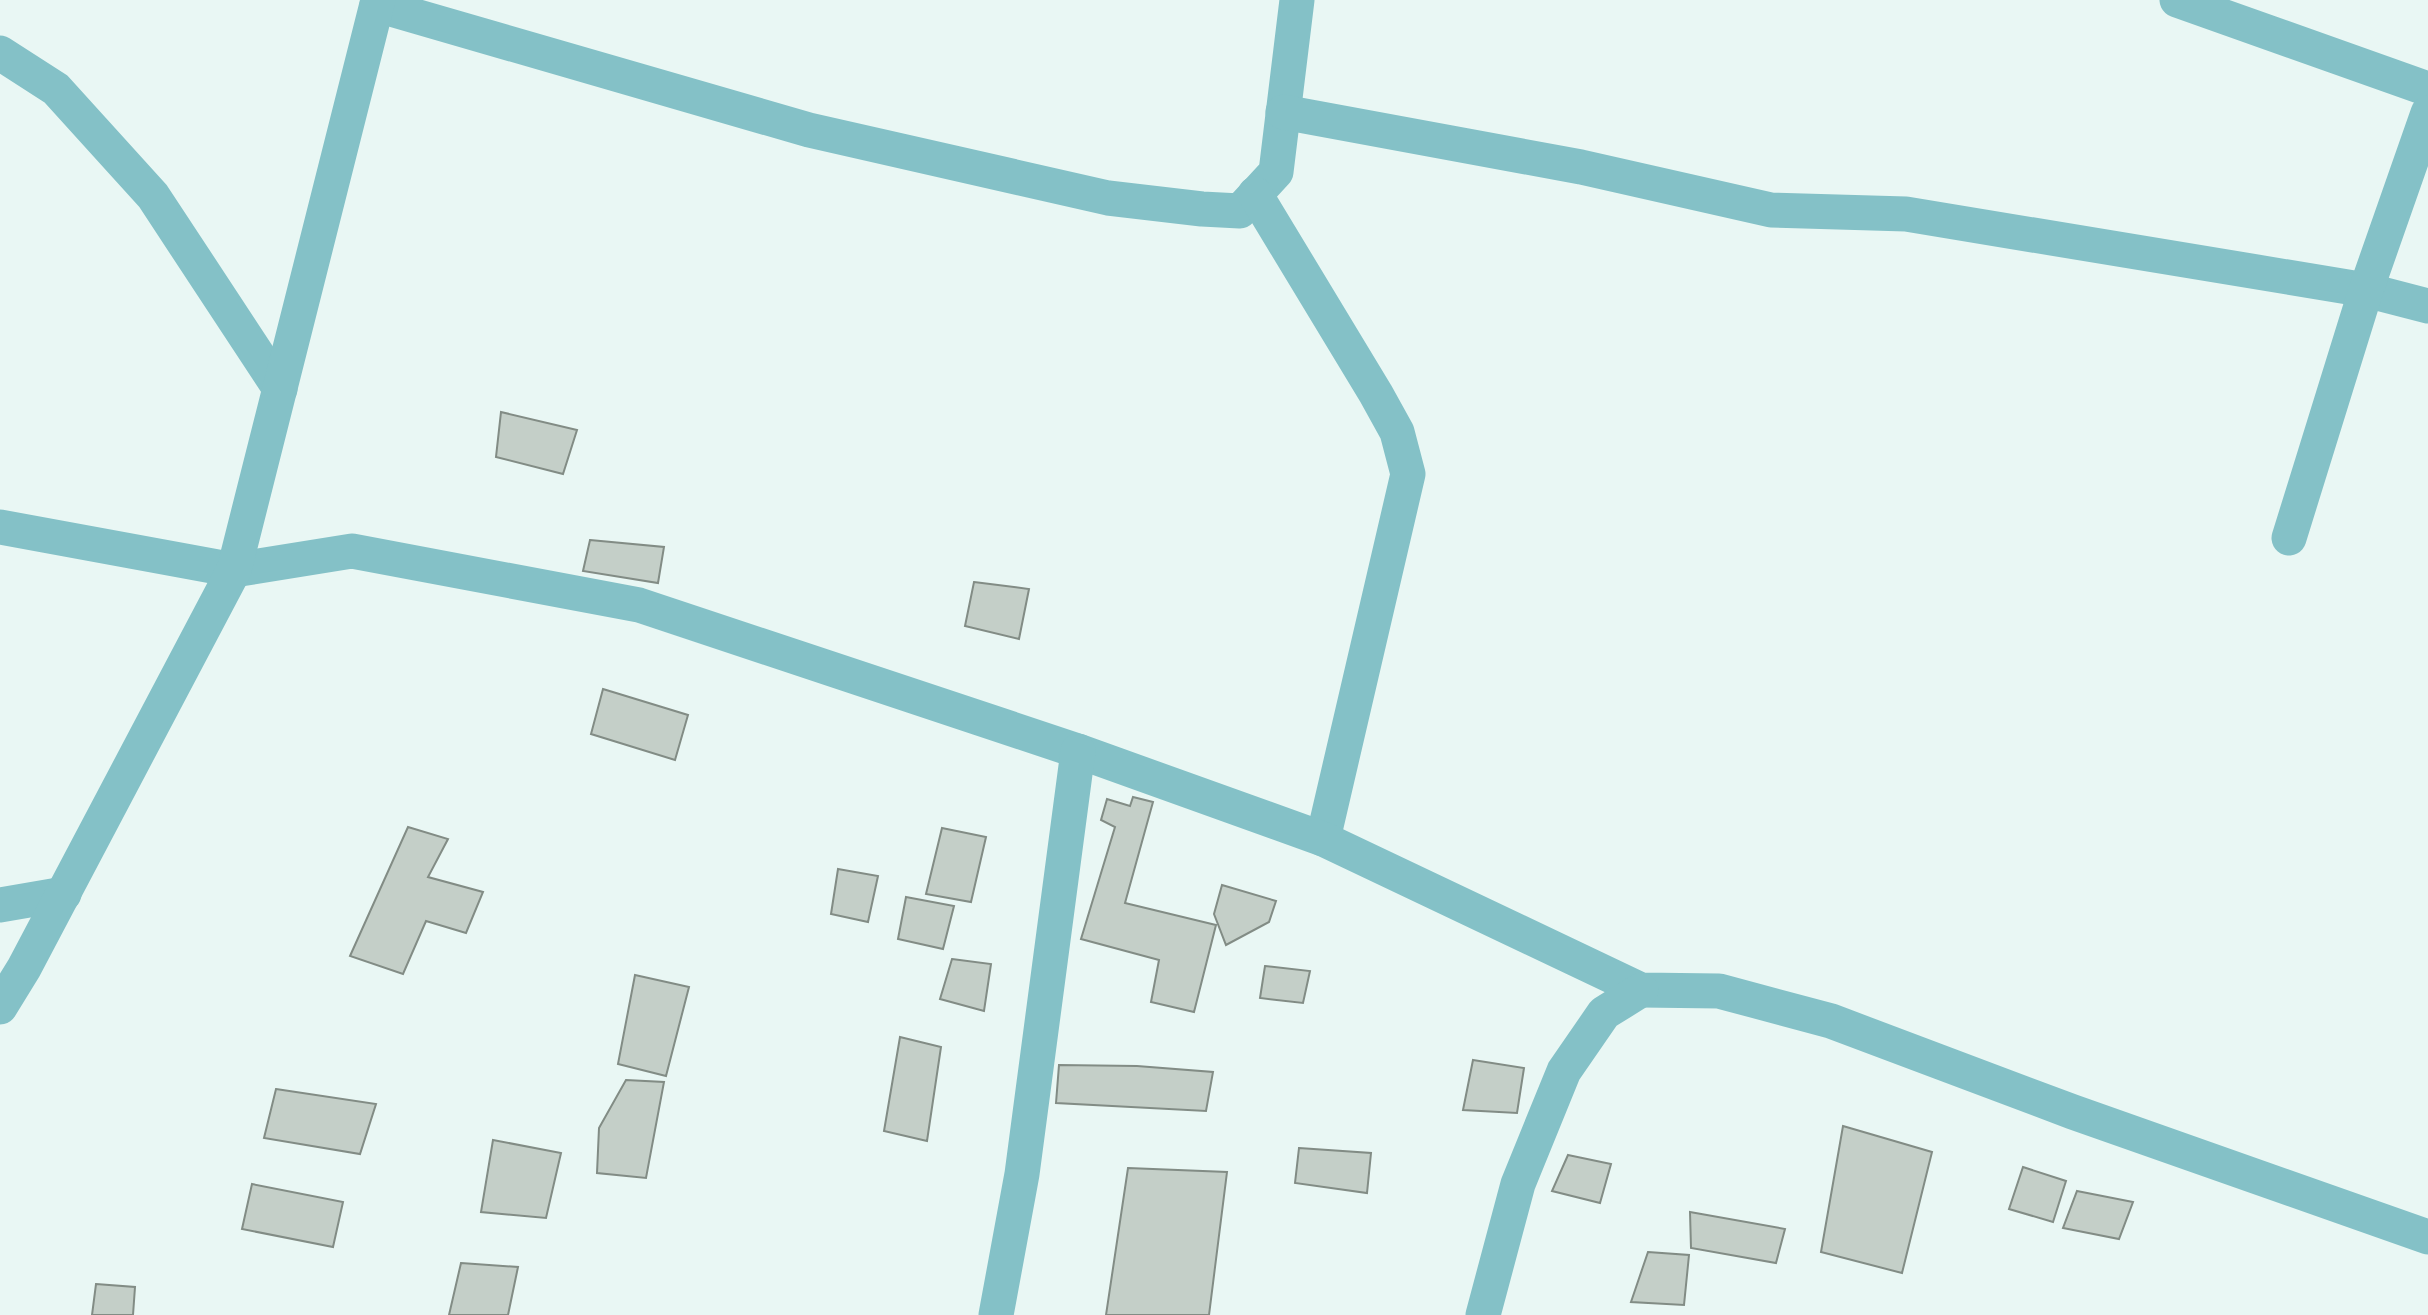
<svg xmlns="http://www.w3.org/2000/svg" width="2428" height="1315" font-family="Raleway,sans-serif">
  <rect width="100%" height="100%" fill="#e9f7f4"/>
  <g fill="#c4cfc8" stroke="#828c85" stroke-width="2">
    <polygon points="501,412 577,430 563,474 496,457"/>
    <polygon points="590,540 664,547 658,583 583,571"/>
    <polygon points="974,582 1029,589 1019,639 965,626"/>
    <polygon points="603,689 688,715 675,760 591,734"/>
    <polygon points="1133,797 1153,802 1125,903 1216,925 1194,1012 1151,1002 1159,960 1081,939 1115,827 1101,820 1107,799 1130,806"/>
    <polygon points="408,827 448,839 428,877 483,892 466,933 426,921 403,974 350,956"/>
    <polygon points="942,828 986,837 971,902 926,894"/>
    <polygon points="838,869 878,876 868,922 831,914"/>
    <polygon points="1222,885 1276,901 1269,922 1226,945 1214,914"/>
    <polygon points="906,897 954,906 943,949 898,939"/>
    <polygon points="952,959 991,964 984,1011 940,999"/>
    <polygon points="1265,966 1310,971 1303,1003 1260,998"/>
    <polygon points="635,975 689,987 666,1076 618,1064"/>
    <polygon points="900,1037 941,1047 927,1141 884,1131"/>
    <polygon points="1473,1060 1524,1068 1517,1113 1463,1110"/>
    <polygon points="1059,1065 1137,1066 1213,1072 1206,1111 1056,1103"/>
    <polygon points="626,1080 664,1082 646,1178 597,1173 599,1128"/>
    <polygon points="276,1089 376,1104 360,1154 264,1138"/>
    <polygon points="1843,1126 1932,1152 1902,1273 1821,1252"/>
    <polygon points="493,1140 561,1153 546,1218 481,1212"/>
    <polygon points="1299,1148 1371,1153 1367,1193 1295,1183"/>
    <polygon points="1568,1155 1611,1164 1600,1203 1552,1191"/>
    <polygon points="2023,1167 2066,1181 2053,1222 2009,1209"/>
    <polygon points="1128,1168 1227,1172 1209,1315 1106,1315"/>
    <polygon points="252,1184 343,1202 333,1247 242,1229"/>
    <polygon points="2077,1191 2133,1202 2119,1239 2063,1228"/>
    <polygon points="1690,1212 1785,1229 1776,1263 1691,1248"/>
    <polygon points="1648,1252 1689,1255 1684,1305 1631,1302"/>
    <polygon points="461,1263 518,1267 508,1315 449,1315"/>
    <polygon points="96,1284 135,1287 133,1315 92,1315"/>
  </g>
  <g fill="none" stroke-linecap="round" stroke-linejoin="round">
    <g stroke="#84c1c7" stroke-width="35">
      <polyline points="2177,0 2428,89"/>
      <polyline points="377,5 809,130 1108,198 1202,209 1240,211 1276,172 1297,0"/>
      <polyline points="0,53 56,89 153,196 280,389"/>
      <polyline points="1283,112 1581,167 1771,210 1906,214 2366,290 2428,306"/>
      <polyline points="1255,194 1376,394 1397,432 1408,474 1323,839"/>
      <polyline points="0,527 234,570 352,551 639,605 1078,751 1323,839 1641,990 1719,991 1831,1021 2073,1112 2428,1237"/>
      <polyline points="2289,538 2366,290 2428,113"/>
      <polyline points="0,905 64,894"/>
      <polyline points="0,1007 24,968 234,570 378,0"/>
      <polyline points="996,1315 1022,1174 1078,751"/>
      <polyline points="1483,1315 1518,1184 1564,1071 1604,1013 1641,990"/>
    </g>
  </g>
</svg>
